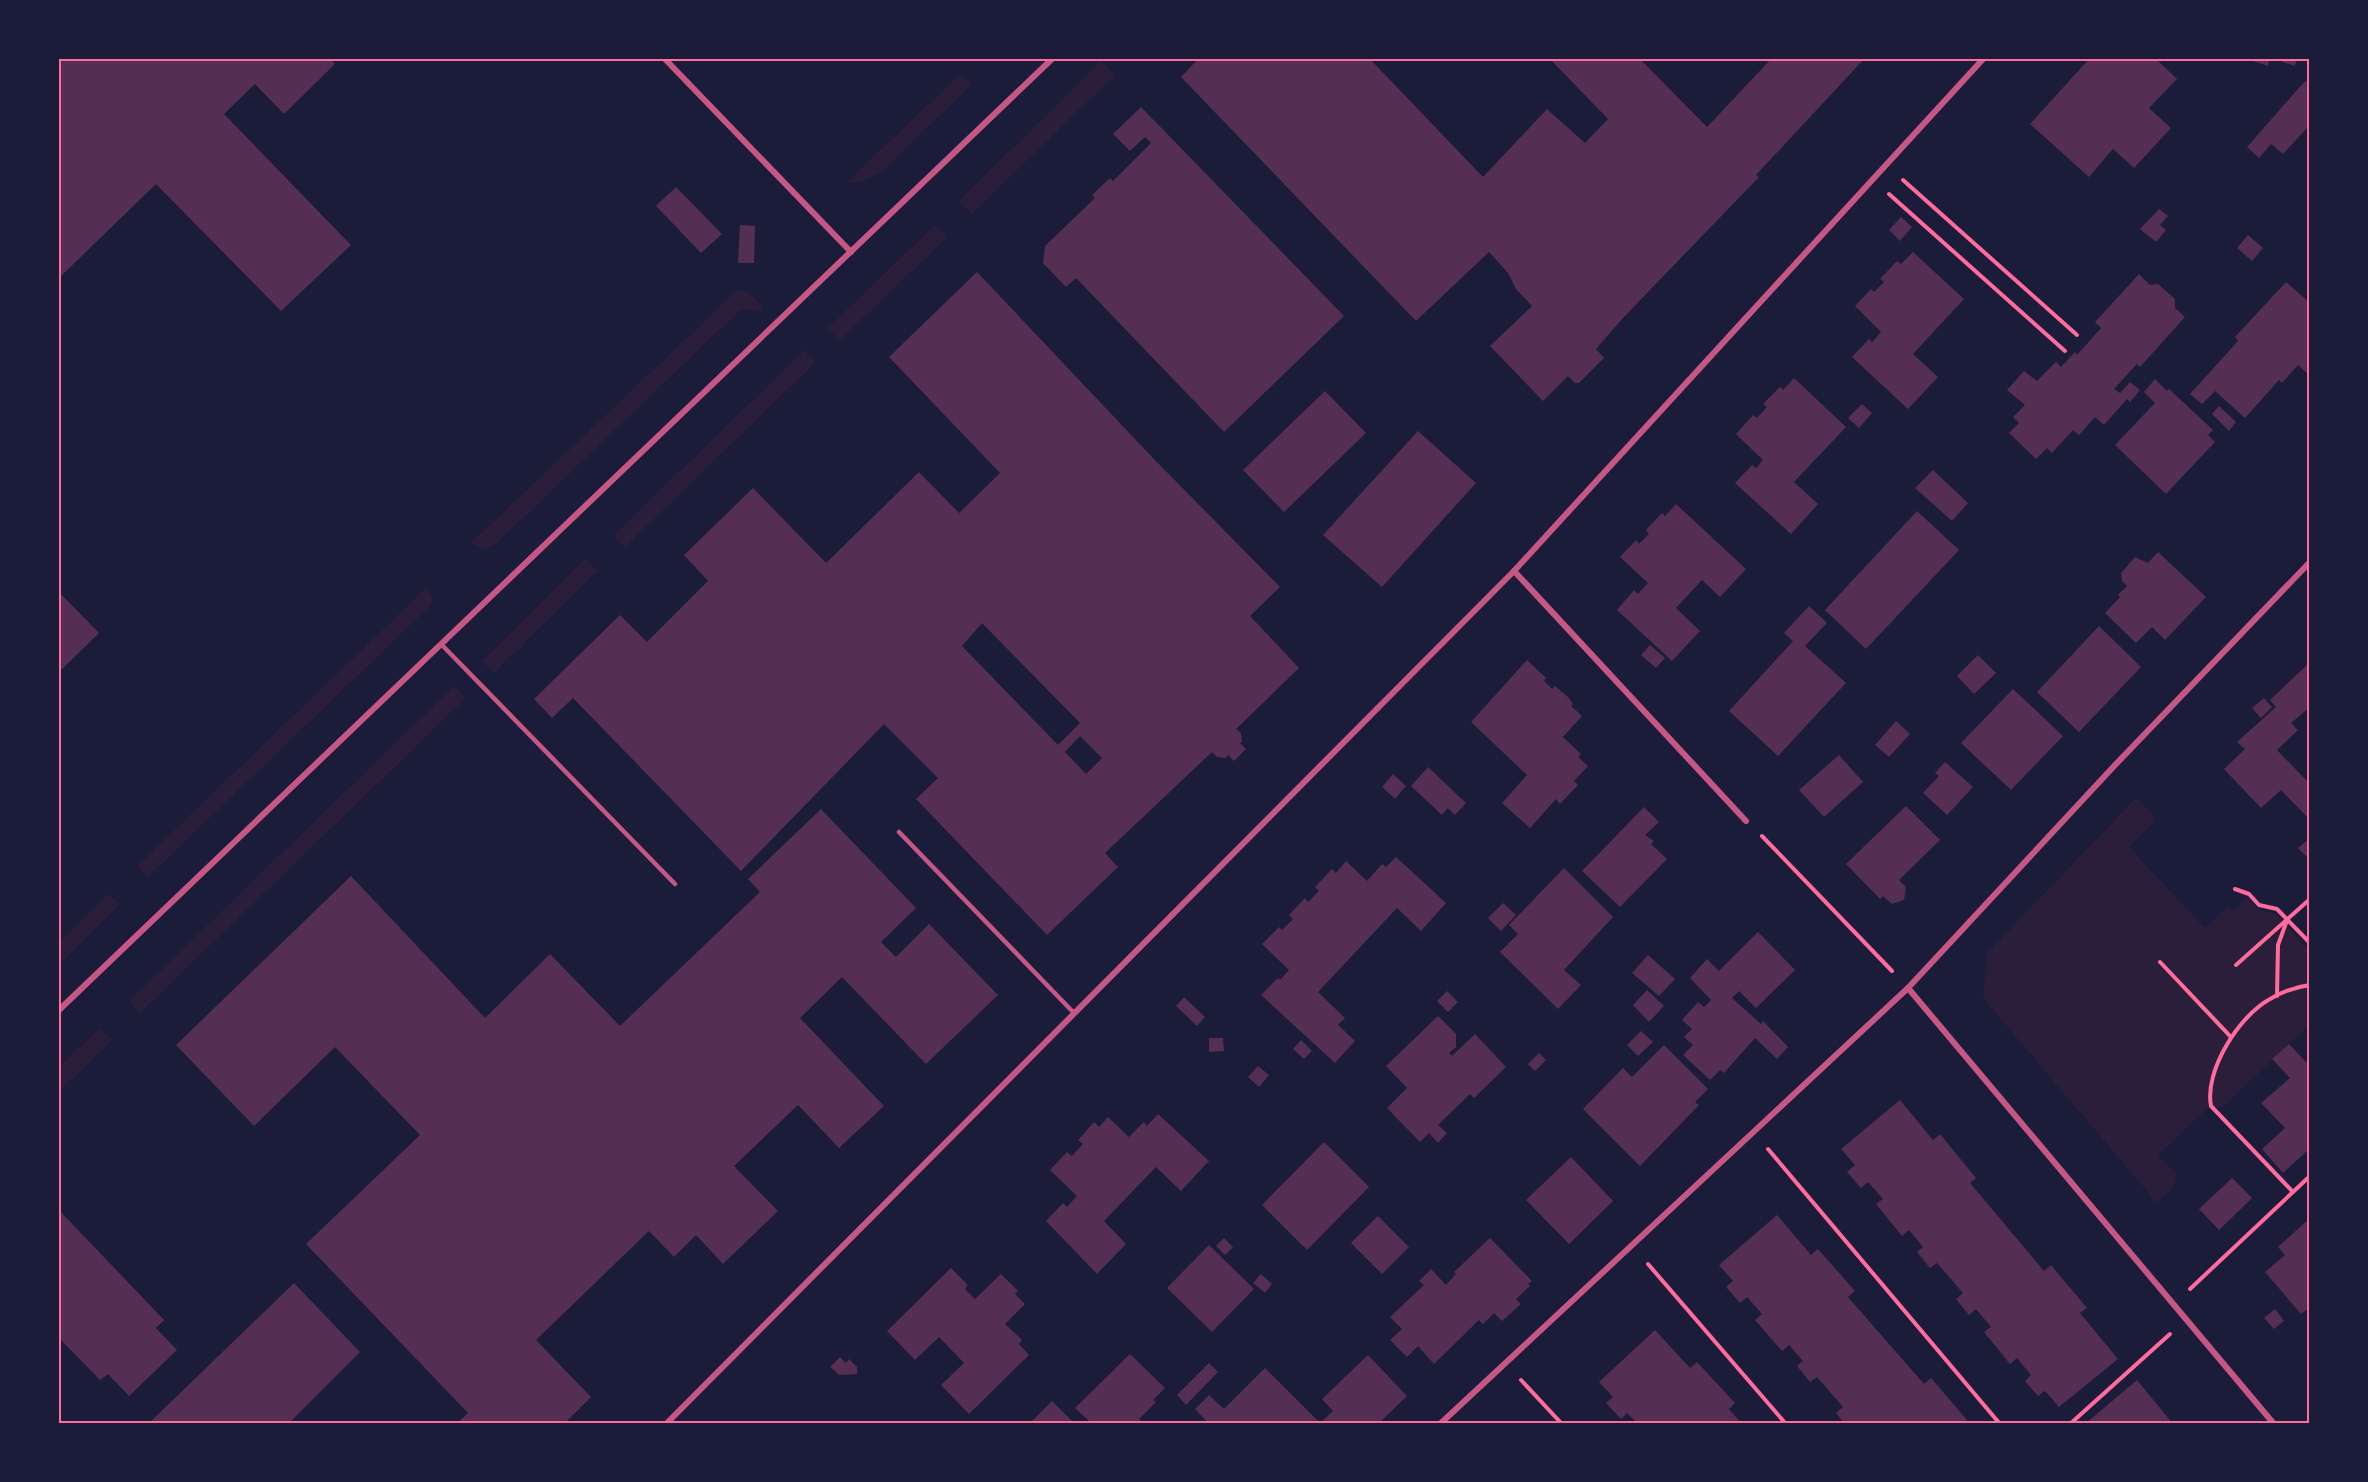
<svg xmlns="http://www.w3.org/2000/svg" width="2368" height="1482" font-family="'Source Serif 4',serif">
  <rect width="100%" height="100%" fill="#1b1b3a"/>
  <g fill="#2a1e3b">
    <polygon points="1101,61 1115,75 972,214 959,201"/>
    <path d="M960,74L971,85L889,165C877,176 863,183 846,183Z"/>
    <polygon points="935,225 947,238 840,340 828,328"/>
    <polygon points="737,290 748,292 763,307 758,311 745,309 739,311 495,545 484,550 471,543"/>
    <polygon points="804,350 816,362 625,547 613,536"/>
    <polygon points="585,559 597,571 494,673 482,661"/>
    <polygon points="427,587 433,599 429,607 148,877 137,866"/>
    <polygon points="454,686 466,698 140,1013 129,1001"/>
    <polygon points="2136,798 2154,816 2152,825 2129,847 2205,928 2227,907 2232,911 2247,898 2261,911 2275,913 2309,950 2309,1025 2223,1107 2208,1108 2158,1155 2176,1174 2175,1186 2157,1203 1983,998 1987,953"/>
    <polygon points="109,894 120,905 59,965 59,942"/>
    <polygon points="99,1029 112,1040 59,1092 59,1067"/>
  </g>
  <g fill="#542f53" fill-rule="evenodd">
    <polygon points="58,58 330,58 335,64 284,114 255,84 224,114 351,245 281,311 156,184 58,279"/>
    <polygon points="1199,58 1369,58 1483,177 1547,109 1585,143 1608,119 1549,58 1639,58 1707,127 1772,58 1865,58 1756,175 1759,177 1623,318 1596,349 1604,358 1579,383 1575,383 1568,376 1543,401 1490,346 1532,306 1516,289 1508,273 1489,252 1416,321 1181,77"/>
    <polygon points="2090,58 2155,58 2177,79 2149,108 2171,128 2134,168 2113,149 2089,177 2030,124"/>
    <polygon points="2244,58 2270,58 2268,66"/>
    <polygon points="2271,58 2297,58 2295,66"/>
    <polygon points="2305,81 2310,84 2310,125 2283,154 2271,144 2259,158 2247,147"/>
    <polygon points="1141,107 1344,316 1224,432 1076,278 1066,287 1043,263 1045,246 1095,198 1092,195 1110,178 1113,181 1151,143 1145,137 1130,151 1113,134"/>
    <polygon points="676,187 722,234 701,253 656,206"/>
    <polygon points="2159,209 2168,216 2160,225 2166,230 2156,242 2140,229"/>
    <polygon points="1901,217 1912,227 1900,241 1889,230"/>
    <polygon points="740,225 755,226 754,263 738,263"/>
    <polygon points="2248,235 2263,248 2252,261 2237,248"/>
    <polygon points="1913,252 1964,299 1913,354 1938,377 1908,409 1852,357 1869,339 1872,342 1881,332 1855,306 1871,289 1874,292 1884,282 1880,279 1897,261 1901,264"/>
    <path d="M977,272L1152,457L1280,587L1250,616L1299,668L1236,729L1241,733L1242,742L1240,743L1246,749L1234,761L1228,755L1226,758L1217,757L1212,752L1105,853L1118,867L1047,935L916,799L938,778L884,724L741,871L573,698L552,718L534,699L620,615L647,642L708,581L684,555L753,488L826,563L919,472L959,513L1000,473L889,357ZM982,623L1080,723L1058,745L962,646ZM1080,736L1102,758L1086,774L1065,752Z"/>
    <polygon points="2139,274 2150,285 2158,284 2175,299 2175,308 2185,317 2140,367 2137,364 2114,389 2120,393 2130,382 2140,390 2130,402 2127,399 2104,425 2095,417 2079,435 2073,430 2052,453 2047,448 2036,459 2009,433 2019,423 2013,417 2025,405 2007,390 2024,371 2037,381 2056,362 2061,367 2075,352 2077,355 2101,328 2095,322"/>
    <polygon points="2286,282 2310,303 2310,376 2298,365 2282,383 2279,380 2245,418 2215,391 2202,404 2190,394 2238,341 2235,337"/>
    <polygon points="1794,378 1846,427 1794,482 1818,504 1791,534 1735,483 1752,465 1756,468 1763,460 1736,434 1753,415 1757,418 1767,407 1763,404 1780,387 1783,390"/>
    <polygon points="2155,379 2167,391 2169,389 2213,430 2208,435 2215,442 2166,494 2115,445 2155,403 2144,392"/>
    <polygon points="1325,391 1366,433 1284,512 1243,470"/>
    <polygon points="1862,404 1872,413 1859,428 1848,418"/>
    <polygon points="2219,406 2236,422 2229,431 2212,414"/>
    <polygon points="1418,431 1476,483 1382,587 1323,535"/>
    <polygon points="1933,470 1968,503 1952,521 1915,488"/>
    <polygon points="1676,504 1746,569 1720,597 1702,580 1676,608 1700,631 1672,661 1617,610 1634,590 1638,594 1648,583 1620,557 1636,540 1639,544 1649,534 1646,530 1662,513 1665,516"/>
    <polygon points="1917,511 1959,550 1866,649 1825,610"/>
    <polygon points="2158,552 2206,597 2165,640 2152,627 2136,643 2105,613 2120,597 2118,595 2127,586 2122,581 2121,573 2135,557 2148,563"/>
    <polygon points="58,591 99,633 58,673"/>
    <polygon points="1809,606 1827,623 1805,646 1846,683 1778,756 1729,711 1793,641 1784,633"/>
    <polygon points="2099,626 2141,667 2079,732 2037,692"/>
    <polygon points="1650,645 1665,658 1656,668 1641,655"/>
    <polygon points="1978,655 1996,673 1974,694 1957,676"/>
    <polygon points="1527,660 1546,678 1544,681 1552,689 1555,686 1568,697 1573,704 1571,706 1582,716 1563,737 1581,754 1578,757 1588,766 1574,781 1578,785 1560,804 1556,799 1530,828 1502,803 1527,775 1471,722"/>
    <polygon points="2308,664 2310,707 2291,723 2298,730 2277,750 2310,784 2310,820 2281,790 2261,808 2224,769 2245,749 2237,742 2276,707 2270,700"/>
    <polygon points="2013,689 2063,736 2011,790 1961,743"/>
    <polygon points="2264,698 2272,707 2261,718 2252,708"/>
    <polygon points="1896,721 1910,734 1889,757 1875,745"/>
    <polygon points="1839,755 1863,782 1824,817 1799,790"/>
    <polygon points="1945,762 1973,787 1947,815 1923,793 1939,776 1935,773"/>
    <polygon points="1428,767 1466,803 1455,815 1448,808 1442,815 1411,786"/>
    <polygon points="1393,774 1406,786 1395,799 1382,787"/>
    <polygon points="1906,806 1940,840 1899,880 1906,887 1904,900 1892,904 1883,896 1880,899 1846,864"/>
    <polygon points="1644,807 1659,822 1645,835 1654,841 1651,844 1667,859 1620,907 1582,871"/>
    <polygon points="821,809 916,908 881,942 896,957 929,924 998,995 926,1064 842,977 800,1018 884,1106 839,1148 798,1105 734,1166 778,1211 723,1264 696,1235 674,1257 649,1231 536,1340 591,1397 564,1424 456,1424 468,1413 306,1244 420,1135 335,1047 254,1126 176,1045 351,876 485,1018 550,954 620,1026 760,892 748,879"/>
    <polygon points="2310,838 2310,860 2298,848"/>
    <polygon points="1396,857 1446,903 1421,931 1397,908 1318,992 1345,1018 1338,1025 1355,1041 1335,1063 1261,995 1278,978 1280,980 1289,970 1262,944 1279,927 1282,930 1293,919 1289,915 1305,898 1308,902 1319,891 1315,887 1332,869 1336,873 1346,861 1367,881 1382,864 1386,867"/>
    <polygon points="1564,868 1613,917 1564,970 1581,985 1558,1009 1500,952 1518,934 1509,925"/>
    <polygon points="1503,903 1516,915 1501,931 1488,918"/>
    <polygon points="1758,932 1795,970 1756,1008 1739,991 1732,998 1761,1024 1763,1021 1788,1047 1777,1059 1755,1038 1724,1073 1720,1070 1710,1080 1683,1055 1693,1045 1684,1037 1692,1029 1682,1020 1698,1002 1704,1007 1711,1000 1690,978 1707,959 1719,971"/>
    <polygon points="1648,955 1675,979 1659,996 1632,973"/>
    <polygon points="1647,990 1664,1006 1649,1022 1633,1005"/>
    <polygon points="1447,991 1458,1002 1448,1012 1437,1001"/>
    <polygon points="1184,997 1205,1017 1197,1026 1176,1006"/>
    <polygon points="1438,1016 1456,1034 1456,1047 1449,1053 1452,1056 1475,1034 1506,1067 1474,1098 1470,1094 1438,1125 1447,1133 1438,1143 1429,1133 1420,1142 1387,1108 1407,1088 1386,1066"/>
    <polygon points="1641,1031 1653,1042 1638,1056 1627,1045"/>
    <polygon points="1209,1038 1223,1038 1224,1051 1209,1052"/>
    <polygon points="1301,1040 1312,1051 1304,1059 1293,1049"/>
    <polygon points="2289,1044 2306,1062 2310,1060 2310,1148 2283,1173 2262,1149 2285,1128 2261,1103 2290,1078 2272,1059"/>
    <polygon points="1664,1045 1708,1089 1695,1102 1699,1105 1640,1166 1583,1109 1623,1068 1632,1077"/>
    <polygon points="1539,1053 1546,1060 1535,1071 1528,1064"/>
    <polygon points="1258,1066 1269,1075 1259,1087 1248,1077"/>
    <polygon points="1900,1100 1933,1140 1940,1134 1976,1178 1970,1183 2044,1271 2051,1265 2087,1308 2080,1313 2118,1359 2059,1407 2045,1391 2038,1396 2025,1381 2031,1375 2017,1358 2010,1364 1984,1332 1991,1327 1976,1309 1969,1315 1956,1299 1963,1293 1937,1263 1930,1268 1917,1252 1923,1247 1909,1230 1902,1236 1876,1204 1883,1199 1868,1182 1861,1188 1847,1172 1855,1165 1841,1149"/>
    <polygon points="1158,1114 1209,1161 1181,1191 1156,1167 1104,1221 1126,1244 1097,1274 1046,1221 1063,1203 1067,1207 1077,1196 1050,1170 1067,1152 1072,1156 1083,1144 1078,1140 1094,1122 1099,1127 1108,1117 1129,1137 1144,1122 1147,1126"/>
    <polygon points="1324,1142 1369,1187 1307,1250 1262,1205"/>
    <polygon points="1571,1157 1613,1201 1569,1244 1526,1200"/>
    <polygon points="2232,1178 2252,1198 2219,1230 2199,1209"/>
    <polygon points="58,1209 164,1320 156,1328 177,1350 129,1396 108,1374 100,1380 58,1337"/>
    <polygon points="1777,1215 1811,1255 1818,1249 1855,1291 1848,1297 1924,1384 1931,1378 1967,1420 1963,1424 1845,1424 1836,1413 1843,1407 1817,1377 1810,1382 1797,1366 1803,1361 1789,1345 1782,1351 1755,1320 1762,1314 1747,1297 1740,1303 1726,1287 1733,1281 1719,1265"/>
    <polygon points="1378,1216 1409,1247 1382,1274 1351,1243"/>
    <polygon points="2310,1218 2310,1307 2301,1314 2265,1272 2285,1255 2278,1247"/>
    <polygon points="1224,1238 1233,1247 1225,1255 1216,1246"/>
    <polygon points="1490,1238 1532,1281 1528,1284 1530,1286 1516,1299 1521,1304 1502,1321 1494,1313 1483,1324 1479,1320 1434,1364 1418,1346 1407,1357 1390,1340 1402,1329 1390,1317 1424,1285 1419,1281 1431,1269 1446,1285 1456,1274 1454,1272"/>
    <polygon points="1209,1245 1254,1289 1212,1332 1167,1288"/>
    <polygon points="951,1268 968,1285 965,1289 975,1299 1001,1274 1018,1291 1015,1294 1025,1304 1005,1324 1022,1340 1019,1344 1029,1355 969,1414 941,1385 964,1363 939,1337 915,1360 887,1331"/>
    <polygon points="1261,1274 1272,1284 1265,1293 1253,1283"/>
    <polygon points="294,1283 360,1352 288,1424 148,1424"/>
    <polygon points="2275,1309 2284,1321 2274,1329 2264,1318"/>
    <polygon points="1655,1330 1690,1368 1697,1362 1735,1403 1729,1409 1742,1424 1638,1424 1627,1413 1621,1419 1606,1403 1613,1397 1599,1382"/>
    <polygon points="1130,1354 1165,1388 1153,1400 1156,1402 1139,1419 1144,1424 1092,1424 1075,1408"/>
    <polygon points="1368,1355 1407,1396 1378,1424 1209,1424 1195,1409 1209,1395 1224,1409 1265,1368 1320,1423 1333,1411 1322,1399"/>
    <polygon points="840,1357 846,1363 849,1359 857,1367 857,1374 839,1375 830,1367"/>
    <polygon points="1209,1363 1218,1372 1186,1405 1177,1395"/>
    <polygon points="2137,1380 2173,1424 2085,1424"/>
    <polygon points="1052,1401 1075,1424 1029,1424"/>
  </g>
  <g fill="none" stroke-linecap="round" stroke-linejoin="round">
    <g stroke="#ff6b9d" stroke-width="4">
      <polyline points="1903,180 2077,335"/>
      <polyline points="1889,194 2065,351"/>
      <polyline points="1762,836 1892,971"/>
      <polyline points="2235,889 2249,894 2259,905 2277,909 2310,943"/>
      <polyline points="2160,962 2231,1037"/>
      <polyline points="2236,965 2310,899"/>
      <polyline points="2277,996 2278,945 2286,923"/>
      <polyline points="1768,1149 2000,1424"/>
      <path d="M2293,1192L2211,1106C2204,1071 2239,1016 2270,999C2281,992 2296,987 2310,985"/>
      <polyline points="1648,1264 1786,1424"/>
      <polyline points="2190,1289 2310,1176"/>
      <polyline points="1521,1380 1562,1424"/>
      <polyline points="2070,1424 2170,1334"/>
    </g>
    <g stroke="#c65784" stroke-width="4.5">
      <polyline points="441,644 675,884"/>
      <polyline points="899,832 1074,1013"/>
    </g>
    <g stroke="#c65784" stroke-width="6">
      <polyline points="664,58 851,252"/>
      <polyline points="1514,571 1746,821"/>
      <polyline points="1908,988 2274,1424"/>
      <polyline points="58,1011 1053,58"/>
      <polyline points="666,1424 1514,571 1984,58"/>
      <polyline points="1440,1424 1908,988 2116,764 2310,562"/>
    </g>
  </g>
  <rect width="2368" height="1482" fill="none" stroke="#1b1b3a" stroke-width="120"/>
  <rect x="60" y="60" width="2248" height="1362" fill="none" stroke="#ff6b9d" stroke-width="2"/>
</svg>
